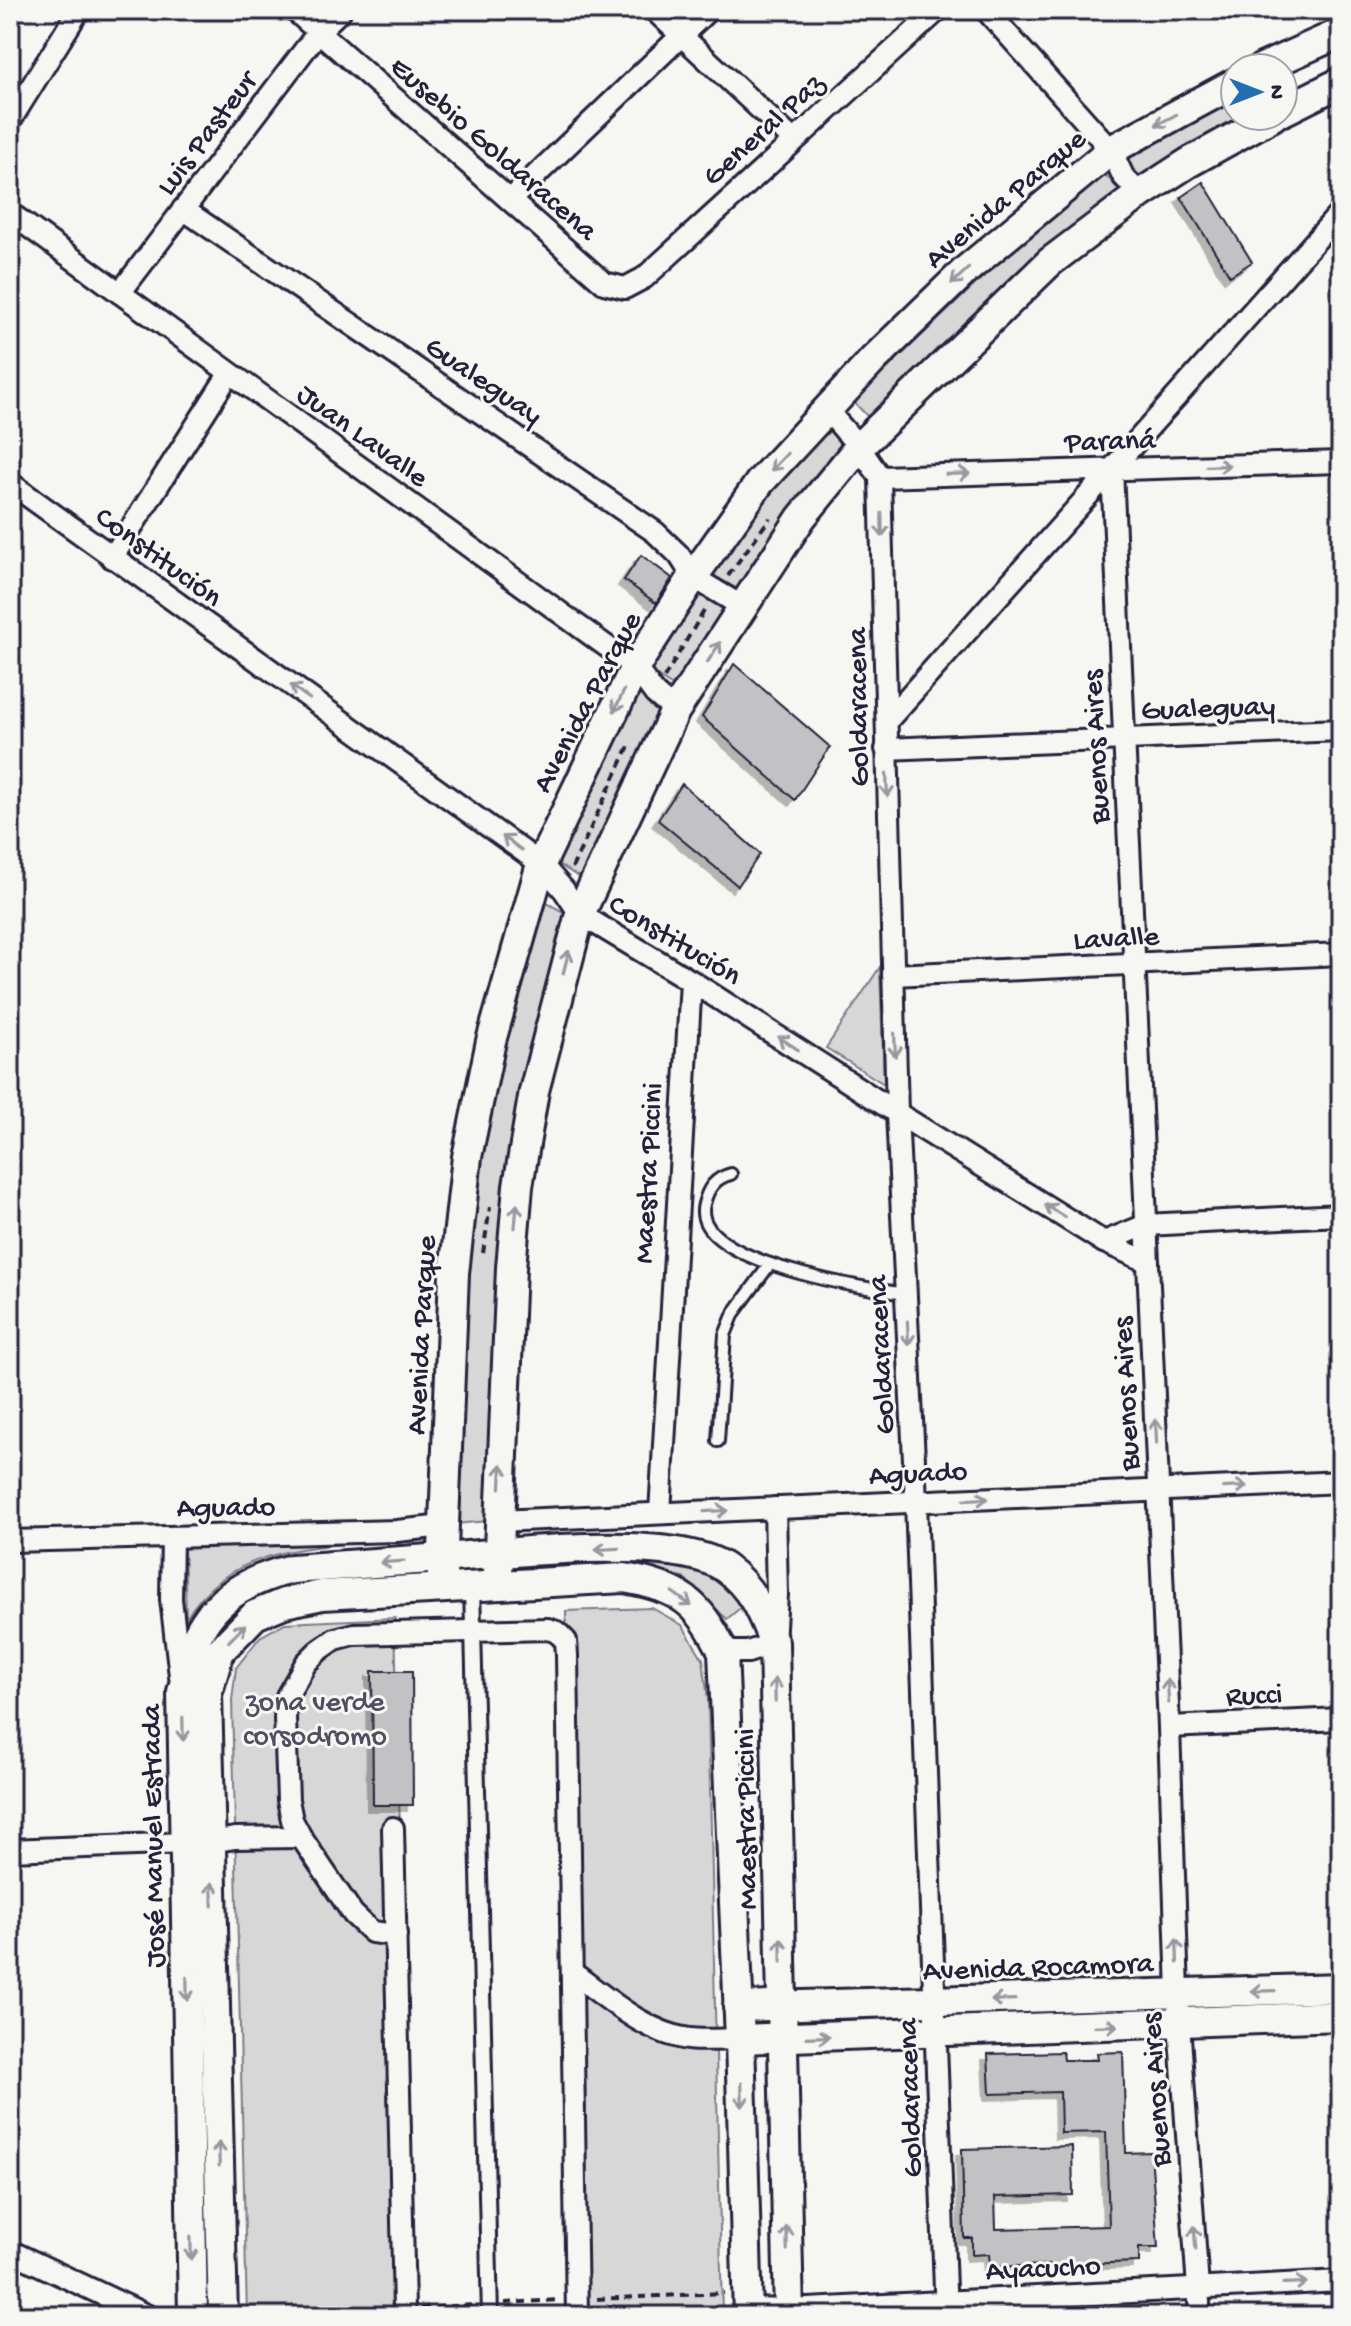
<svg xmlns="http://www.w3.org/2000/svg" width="1351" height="2326" font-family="'Gochi Hand',sans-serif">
  <defs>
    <filter id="shadow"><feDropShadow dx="-6" dy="6" stdDeviation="0" flood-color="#0004"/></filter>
  </defs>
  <rect width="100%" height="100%" fill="#f6f6f2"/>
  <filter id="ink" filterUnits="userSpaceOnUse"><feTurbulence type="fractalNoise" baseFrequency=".0125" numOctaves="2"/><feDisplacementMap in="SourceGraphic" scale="16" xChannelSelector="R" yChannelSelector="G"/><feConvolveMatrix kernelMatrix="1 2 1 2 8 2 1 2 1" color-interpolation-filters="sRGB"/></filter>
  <g filter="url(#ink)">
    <g fill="#d7d7d7" stroke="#7c7c89" stroke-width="2">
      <polygon points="1235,95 1235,116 1257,116 1142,183 1121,159"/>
      <polygon points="1105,174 1123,195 869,418 853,401 1023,239"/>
      <polygon points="827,428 846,448 739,590 708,573 763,502"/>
      <polygon points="697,591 725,610 679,690 646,669"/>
      <polygon points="638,692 661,714 582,879 558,864"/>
      <polygon points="547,903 571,916 542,1031 488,1521 455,1524 462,1273 493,1089"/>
      <polygon points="880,967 884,1084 826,1048"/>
      <path d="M397,1540C321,1547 229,1543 186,1619L184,1546Z"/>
      <polygon points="644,1557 718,1576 745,1604 727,1619 682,1577 641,1571 521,1579 522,1560"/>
      <polygon points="652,1608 682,1625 703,1659 708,1700 722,2316 576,2316 566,1611"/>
      <polygon points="395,1618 411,2316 247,2316 232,1700 236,1668 260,1637 285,1623"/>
    </g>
    <g fill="#c2c2c4" stroke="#22223b" stroke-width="2" filter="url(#shadow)">
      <polygon points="1203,182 1252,262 1230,276 1181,197"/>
      <polygon points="641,555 672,578 656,603 624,580"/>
      <polygon points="734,664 830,747 795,800 702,717"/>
      <polygon points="682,784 760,854 738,886 658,820"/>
      <polygon points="372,1671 412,1671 413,1805 373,1805"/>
      <polygon points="1063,2052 1064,2060 1098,2060 1097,2053 1123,2052 1126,2153 1151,2152 1158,2248 1139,2248 1139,2262 990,2267 989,2254 972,2255 972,2238 964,2238 962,2149 1072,2146 1073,2195 995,2197 996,2229 1109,2226 1106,2132 1061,2133 1060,2092 990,2094 988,2054"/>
    </g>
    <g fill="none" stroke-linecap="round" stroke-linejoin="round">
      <defs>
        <g id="service">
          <path d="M731,1174C715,1178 708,1188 704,1204C688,1262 869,1289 906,1294"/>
          <polyline points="718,1441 725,1335 734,1313 770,1264"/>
        </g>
        <polyline id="pedestrian" points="472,1587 490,2316"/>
        <g id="minor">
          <polyline points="294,10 604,283 625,288 644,278 938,10"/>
          <polyline points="654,10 793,140"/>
          <polyline points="986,10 1111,150 1123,176 1140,194"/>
          <polyline points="10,121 79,10"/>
          <polyline points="510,200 708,10"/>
          <polyline points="183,209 655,532 679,555 693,577 743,607"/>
          <polyline points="10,213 635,667 655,694 675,711"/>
          <polyline points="120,293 319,31 341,10"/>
          <polyline points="827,410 859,447 880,477 897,1113 916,1501 946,2316"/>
          <polyline points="1112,469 1169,1727 1179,2023 1200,2316"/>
          <polyline points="880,477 1341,462"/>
          <polyline points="10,483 541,864 564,890 580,914 691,981 897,1113 1104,1242 1148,1262"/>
          <polyline points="112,558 229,374"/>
          <polyline points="887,721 1341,212"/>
          <polyline points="886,749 1341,730"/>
          <polyline points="893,975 1341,954"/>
          <polyline points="1104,1242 1146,1225 1341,1215"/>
          <polyline points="660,1513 691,981"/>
          <polyline points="498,1521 1341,1482"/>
          <polyline points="172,1537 171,1599 180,1676"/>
          <polyline points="10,1541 397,1531 444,1526"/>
          <polyline points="723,1652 748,1652 774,1643 777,1594 775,1508"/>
          <polyline points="1169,1727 1341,1719"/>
          <polyline points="393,1828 404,2309 399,2316"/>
          <polyline points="10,1850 211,1842 235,1838 301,1837"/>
          <polyline points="396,1935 372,1932 353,1914 301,1837 292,1820 288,1800 285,1718 287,1696 306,1663 318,1651 335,1639 354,1634 548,1629 557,1632 566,1641 567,1655 577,2316"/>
          <path d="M573,1973C607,1998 646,2033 689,2039C705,2041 724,2039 740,2039"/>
          <polyline points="10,2251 148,2316"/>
          <polyline points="748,2309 789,2310 1341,2281"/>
        </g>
        <g id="secondary">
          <polyline points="1262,68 1338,34"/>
          <polyline points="1283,111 1341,82"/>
          <polyline points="498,1572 511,1268 518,1186 534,1091 580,914 675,711 801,518 859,447 1050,262 1140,194 1188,163 1273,116"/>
          <polyline points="442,1574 454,1273 467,1157 491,1041 541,864 635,667 693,577 760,482 874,359 966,270 1111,150 1235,83"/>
          <polyline points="738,2007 1341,1988"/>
          <polyline points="740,2039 1341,2016"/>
          <path d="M193,2316L182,1692C187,1674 189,1653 197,1636C216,1596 251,1579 292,1569C342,1565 393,1562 443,1558C506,1553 676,1533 725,1568C752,1587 762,1613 774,1643L789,2316"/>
          <path d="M223,2316L207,1694L220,1651L255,1615L284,1603L322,1595L624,1578C678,1587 700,1602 723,1652L740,2039L748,2316"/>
        </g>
      </defs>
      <use href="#service" stroke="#22223b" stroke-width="16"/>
      <use href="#pedestrian" stroke="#22223b" stroke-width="20"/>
      <use href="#minor" stroke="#22223b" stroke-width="26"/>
      <use href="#secondary" stroke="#22223b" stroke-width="34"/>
      <g stroke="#22223b" stroke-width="4" stroke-dasharray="8 6" stroke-linecap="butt">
        <polyline points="728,576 770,518"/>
        <polyline points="664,678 707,606"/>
        <polyline points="572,868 629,746"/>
        <polyline points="483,1253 490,1207"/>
        <polyline points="597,2299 724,2293"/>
        <polyline points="505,2303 560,2300"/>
        <polyline points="421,2308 476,2305"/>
        <polyline points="299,2316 380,2311"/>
      </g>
      <use href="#service" stroke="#f6f6f2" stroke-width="10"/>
      <use href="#pedestrian" stroke="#f6f6f2" stroke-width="14"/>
      <use href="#minor" stroke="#f6f6f2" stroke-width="20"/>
      <use href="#secondary" stroke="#f6f6f2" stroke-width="28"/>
    </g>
    <defs><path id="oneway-shaft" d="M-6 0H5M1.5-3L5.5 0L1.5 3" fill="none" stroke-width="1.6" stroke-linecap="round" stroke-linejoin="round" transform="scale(2)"/></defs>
    <g stroke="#9797a0">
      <use href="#oneway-shaft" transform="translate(1166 120) rotate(152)"/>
      <use href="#oneway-shaft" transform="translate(960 276) rotate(137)"/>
      <use href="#oneway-shaft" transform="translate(779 462) rotate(133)"/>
      <use href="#oneway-shaft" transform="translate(1218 466) rotate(-2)"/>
      <use href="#oneway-shaft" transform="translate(958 474) rotate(-2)"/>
      <use href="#oneway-shaft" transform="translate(882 525) rotate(89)"/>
      <use href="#oneway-shaft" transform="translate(714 652) rotate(-57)"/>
      <use href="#oneway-shaft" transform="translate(300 692) rotate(-144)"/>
      <use href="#oneway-shaft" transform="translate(619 701) rotate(116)"/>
      <use href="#oneway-shaft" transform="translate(887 785) rotate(88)"/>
      <use href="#oneway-shaft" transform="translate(512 843) rotate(-144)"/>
      <use href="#oneway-shaft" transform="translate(566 962) rotate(-76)"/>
      <use href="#oneway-shaft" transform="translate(788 1043) rotate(-147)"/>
      <use href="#oneway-shaft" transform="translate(895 1045) rotate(88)"/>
      <use href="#oneway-shaft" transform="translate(1055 1211) rotate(-148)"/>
      <use href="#oneway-shaft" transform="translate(516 1216) rotate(-85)"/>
      <use href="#oneway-shaft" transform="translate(908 1333) rotate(87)"/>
      <use href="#oneway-shaft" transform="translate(1156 1431) rotate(-93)"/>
      <use href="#oneway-shaft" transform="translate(501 1476) rotate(-87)"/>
      <use href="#oneway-shaft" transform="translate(1235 1487) rotate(-3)"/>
      <use href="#oneway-shaft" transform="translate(976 1499) rotate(-3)"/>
      <use href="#oneway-shaft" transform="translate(716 1511) rotate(-3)"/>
      <use href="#oneway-shaft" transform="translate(607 1549) rotate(177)"/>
      <use href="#oneway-shaft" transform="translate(392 1562) rotate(176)"/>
      <use href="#oneway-shaft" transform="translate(682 1599) rotate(36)"/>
      <use href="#oneway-shaft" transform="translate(237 1633) rotate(-46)"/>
      <use href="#oneway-shaft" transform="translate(775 1690) rotate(-91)"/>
      <use href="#oneway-shaft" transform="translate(1168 1691) rotate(-93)"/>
      <use href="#oneway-shaft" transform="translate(183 1729) rotate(89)"/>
      <use href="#oneway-shaft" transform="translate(212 1894) rotate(-91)"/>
      <use href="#oneway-shaft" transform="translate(781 1950) rotate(-91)"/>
      <use href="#oneway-shaft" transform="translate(1177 1951) rotate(-92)"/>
      <use href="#oneway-shaft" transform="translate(187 1989) rotate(89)"/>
      <use href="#oneway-shaft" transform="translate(1263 1991) rotate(178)"/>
      <use href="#oneway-shaft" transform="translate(1003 2000) rotate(178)"/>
      <use href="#oneway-shaft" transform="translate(1106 2026) rotate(-2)"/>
      <use href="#oneway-shaft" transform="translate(818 2037) rotate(-2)"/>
      <use href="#oneway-shaft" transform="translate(742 2095) rotate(88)"/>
      <use href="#oneway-shaft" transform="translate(219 2154) rotate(-91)"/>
      <use href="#oneway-shaft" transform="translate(787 2238) rotate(-91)"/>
      <use href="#oneway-shaft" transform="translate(1195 2238) rotate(-94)"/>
      <use href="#oneway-shaft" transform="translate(191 2248) rotate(89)"/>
      <use href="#oneway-shaft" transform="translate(1295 2283) rotate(-2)"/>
    </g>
  </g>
  <g text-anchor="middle" stroke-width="6" stroke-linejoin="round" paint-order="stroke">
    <g font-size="30" fill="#22223b" stroke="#f6f6f2">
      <text transform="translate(762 128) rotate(-42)" y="10">General Paz</text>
      <text transform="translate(205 132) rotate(-53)" y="10">Luis Pasteur</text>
      <text transform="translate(495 147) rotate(41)" y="10">Eusebio Goldaracena</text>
      <text transform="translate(1004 197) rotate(-40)" y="10">Avenida Parque</text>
      <text transform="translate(485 379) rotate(34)" y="10">Gualeguay</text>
      <text transform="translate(364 434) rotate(36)" y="10">Juan Lavalle</text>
      <text transform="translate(1110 439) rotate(-2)" y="10">Paraná</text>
      <text transform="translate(160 555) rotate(36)" y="10">Constitución</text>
      <text transform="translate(585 701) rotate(-62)" y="10">Avenida Parque</text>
      <text transform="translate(1208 706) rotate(-2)" y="10">Gualeguay</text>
      <text transform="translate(856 707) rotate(-91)" y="10">Goldaracena</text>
      <text transform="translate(1094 747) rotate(-93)" y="10">Buenos Aires</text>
      <text transform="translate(1116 936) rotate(-3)" y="10">Lavalle</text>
      <text transform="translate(676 938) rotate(31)" y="10">Constitución</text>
      <text transform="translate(646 1173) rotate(-87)" y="10">Maestra Piccini</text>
      <text transform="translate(419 1335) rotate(-87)" y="10">Avenida Parque</text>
      <text transform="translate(879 1355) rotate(-93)" y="10">Goldaracena</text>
      <text transform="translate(1124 1394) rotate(-93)" y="10">Buenos Aires</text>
      <text transform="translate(918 1471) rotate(-3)" y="10">Aguado</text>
      <text transform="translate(226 1505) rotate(-1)" y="10">Aguado</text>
      <text transform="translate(1254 1693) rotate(-3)" y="10">Rucci</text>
      <text transform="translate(744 1819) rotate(-91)" y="10">Maestra Piccini</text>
      <text transform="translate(151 1836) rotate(-91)" y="10">José Manuel Estrada</text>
      <text transform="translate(1038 1965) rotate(-2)" y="10">Avenida Rocamora</text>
      <text transform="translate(1154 2090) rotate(-94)" y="10">Buenos Aires</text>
      <text transform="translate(908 2098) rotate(-92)" y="10">Goldaracena</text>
      <text transform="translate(1043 2266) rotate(-3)" y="10">Ayacucho</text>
    </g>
    <g font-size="30" fill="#4f4f62" stroke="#f6f6f2">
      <text x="315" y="1710">zona verde<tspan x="315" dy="34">corsodromo</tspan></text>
    </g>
  </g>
  <rect width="1351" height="2326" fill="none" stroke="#f6f6f2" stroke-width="40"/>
  <rect x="20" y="20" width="1311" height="2286" fill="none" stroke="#22223b" stroke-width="3" filter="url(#ink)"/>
  <g transform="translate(1259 92) rotate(90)"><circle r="38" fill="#f6f6f2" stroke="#a1a1a9" stroke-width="2"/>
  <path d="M0-6L14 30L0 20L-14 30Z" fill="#1f6fb2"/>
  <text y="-12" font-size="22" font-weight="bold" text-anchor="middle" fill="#22223b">N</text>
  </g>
</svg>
